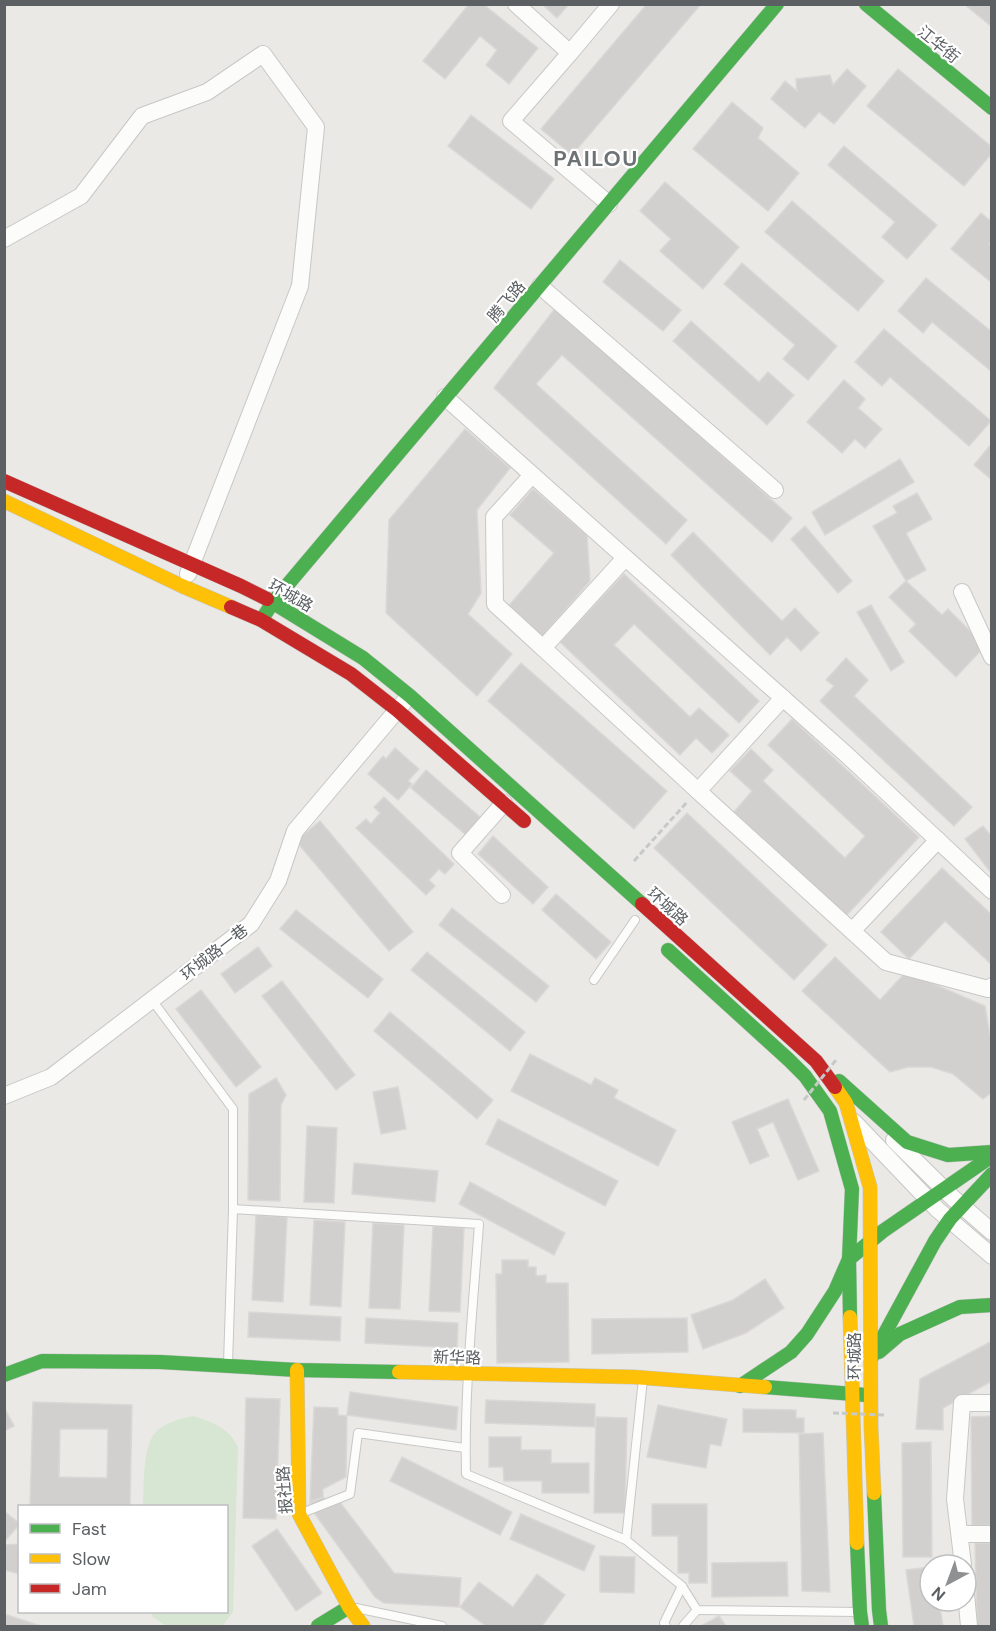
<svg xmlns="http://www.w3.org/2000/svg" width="996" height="1631" font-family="'DM Sans','Noto Sans SC',sans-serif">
  <rect width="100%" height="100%" fill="#ebe9e6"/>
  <path fill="#d6e6d2" d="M193,1416C213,1422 229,1428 238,1447L233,1612L222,1626H166L152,1616L151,1612H226V1506H143C144,1487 142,1448 155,1433C163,1423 182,1418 193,1416Z"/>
  <g fill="#d2d0cf" stroke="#dad8d6" stroke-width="1.5" fill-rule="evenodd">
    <polygon points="469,4 483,4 538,48 509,84 486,65 497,50 480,36 445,79 423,61"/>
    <polygon points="542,4 569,4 557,18"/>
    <polygon points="647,4 701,4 572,155 541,129"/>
    <polygon points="964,4 992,4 992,27"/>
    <polygon points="847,69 866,86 834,124 819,112 805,128 771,99 785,81 797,91 796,79 830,75 833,85"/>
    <polygon points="898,69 992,147 992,153 964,186 867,106"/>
    <polygon points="732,102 763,128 758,138 799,173 768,211 693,149"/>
    <polygon points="471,115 554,179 531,209 448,146"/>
    <polygon points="844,146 937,225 907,259 882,237 895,222 828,165"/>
    <polygon points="665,182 739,247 703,289 660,251 671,239 640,211"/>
    <polygon points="792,201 884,281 858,311 765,232"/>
    <polygon points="981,213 992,222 992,240 989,244 992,246 992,283 951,249"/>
    <polygon points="620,260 681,310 663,331 603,282"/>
    <polygon points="742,263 837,346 808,380 783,359 795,345 724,284"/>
    <polygon points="926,278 992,332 992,372 932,322 923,333 898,311"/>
    <polygon points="556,307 792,518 772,542 562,355 536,384 687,520 666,544 494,388"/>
    <polygon points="691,321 759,382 768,372 794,395 767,425 673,341"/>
    <polygon points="884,329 991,421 969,446 890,377 882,386 855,362"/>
    <polygon points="844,380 865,399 858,408 882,429 865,448 855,439 842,453 807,422"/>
    <polygon points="465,429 510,468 477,510 481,593 468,614 512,654 477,696 386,613 389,520"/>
    <polygon points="992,443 992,480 974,465"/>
    <polygon points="900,459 914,482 825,535 812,512"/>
    <polygon points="533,489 587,535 590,581 541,638 506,609 554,553 510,515"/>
    <polygon points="917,493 932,519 906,533 926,570 906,581 873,526 897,513 893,506"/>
    <polygon points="805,526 852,581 838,593 791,539"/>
    <polygon points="693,532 782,621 795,608 819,633 801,651 787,637 770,655 671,555"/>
    <polygon points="624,574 759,701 739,723 634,624 614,645 690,717 699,708 729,735 712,753 696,738 680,755 560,642"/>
    <polygon points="906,581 942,615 948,609 985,646 956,677 909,631 916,624 889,597"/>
    <polygon points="871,605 904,662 891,671 857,612"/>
    <polygon points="846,658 868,680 854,696 972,807 954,826 820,701 834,686 826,680"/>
    <polygon points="521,663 667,791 634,829 488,701"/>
    <polygon points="792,719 919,837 846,916 734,812 752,791 730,771 751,749 773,770 763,781 845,858 865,836 768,745"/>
    <polygon points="395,748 419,769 408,781 412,784 398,800 368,774 383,756 386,759"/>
    <polygon points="426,770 481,818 466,835 411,788"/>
    <polygon points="384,797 454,864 445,874 439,869 429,880 435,886 426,895 356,828 366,819 371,824 380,813 374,807"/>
    <polygon points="687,813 827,945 794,980 654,848"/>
    <polygon points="320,821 413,932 389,951 296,841"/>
    <polygon points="983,826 992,837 992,874 965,839"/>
    <polygon points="493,836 548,887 533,904 478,854"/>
    <polygon points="942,868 992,915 992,962 990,963 945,921 909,959 881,932"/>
    <polygon points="556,894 611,942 596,959 542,910"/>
    <polygon points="452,908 549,986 536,1002 439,925"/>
    <polygon points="296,910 383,979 368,998 280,929"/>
    <polygon points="258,947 272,966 235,993 221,974"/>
    <polygon points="427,952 525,1032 510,1051 411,970"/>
    <polygon points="835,957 880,1000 906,972 985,1006 990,1036 992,1040 992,1092 983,1099 953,1074 931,1067 908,1067 890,1072 802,991"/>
    <polygon points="282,981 355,1075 336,1090 262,996"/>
    <polygon points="201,990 261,1067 236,1087 176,1009"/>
    <polygon points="390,1012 493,1100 477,1119 374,1031"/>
    <polygon points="530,1054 591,1085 595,1078 618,1090 614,1098 676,1130 658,1166 511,1091"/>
    <polygon points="276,1078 286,1095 281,1105 280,1201 248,1200 249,1094"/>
    <polygon points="398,1087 406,1129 381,1134 373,1092"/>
    <polygon points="788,1099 819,1171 798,1180 773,1122 757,1129 769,1156 750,1164 732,1122"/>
    <polygon points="498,1119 618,1181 605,1206 486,1144"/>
    <polygon points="307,1126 337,1128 334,1203 304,1202"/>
    <polygon points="354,1163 438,1171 435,1202 352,1194"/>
    <polygon points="470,1182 565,1233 554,1255 459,1204"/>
    <polygon points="256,1215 287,1217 283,1302 252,1300"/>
    <polygon points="314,1220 345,1222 341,1307 310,1305"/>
    <polygon points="373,1223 404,1225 400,1309 369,1308"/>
    <polygon points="433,1226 464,1228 460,1312 429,1311"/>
    <polygon points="502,1260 528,1260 528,1267 536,1267 536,1276 546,1275 546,1283 568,1283 569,1362 497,1363 496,1274 502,1274"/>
    <polygon points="765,1279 784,1308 746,1333 703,1349 691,1315 733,1300"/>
    <polygon points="249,1312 341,1317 340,1341 248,1337"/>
    <polygon points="366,1318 458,1323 457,1348 365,1343"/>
    <polygon points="687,1318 688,1352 592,1354 592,1319"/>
    <polygon points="992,1341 992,1381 943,1408 943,1430 916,1429 920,1379"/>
    <polygon points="350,1392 458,1407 456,1430 347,1415"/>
    <polygon points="246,1398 280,1399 276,1519 243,1518"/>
    <polygon points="486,1400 595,1404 595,1427 485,1423"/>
    <path d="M33,1402L132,1405L130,1506L56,1505V1506H30ZM60,1429H108L107,1478L59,1477Z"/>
    <polygon points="658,1405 727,1419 721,1446 710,1444 706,1468 647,1457"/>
    <polygon points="4,1407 14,1426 4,1431"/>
    <polygon points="314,1407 338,1408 338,1415 347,1416 346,1477 323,1489 323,1497 310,1502"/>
    <polygon points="743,1409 796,1410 796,1418 804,1418 804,1433 743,1432"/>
    <polygon points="992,1416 992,1525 972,1526 971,1417"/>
    <polygon points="596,1417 627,1418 625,1513 594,1513"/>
    <polygon points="823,1433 830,1592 802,1591 799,1434"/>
    <polygon points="489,1437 521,1437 521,1450 551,1450 551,1463 589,1463 589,1493 542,1493 542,1481 504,1481 503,1467 489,1467"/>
    <polygon points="931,1442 932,1557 903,1557 902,1443"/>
    <polygon points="402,1457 512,1512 500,1535 390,1481"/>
    <polygon points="323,1497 330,1507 339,1501 394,1573 461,1578 459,1607 384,1603 375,1597 315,1514 310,1503"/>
    <polygon points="652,1504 707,1504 707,1583 689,1583 689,1573 678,1573 678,1536 652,1536"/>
    <polygon points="4,1511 20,1524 4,1542"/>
    <polygon points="521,1514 595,1546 584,1571 510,1539"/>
    <polygon points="277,1529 322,1593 296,1611 252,1546"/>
    <polygon points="975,1543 992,1543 992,1626 977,1626"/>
    <polygon points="20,1544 20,1574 4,1570 4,1545"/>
    <polygon points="600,1556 635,1557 634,1593 600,1592"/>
    <polygon points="787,1562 788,1596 712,1597 712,1563"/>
    <polygon points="930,1567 930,1601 939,1601 943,1626 914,1626 906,1570"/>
    <polygon points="537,1574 565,1595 542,1626 486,1626 460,1607 479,1582 513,1607"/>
    <polygon points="4,1614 41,1626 4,1626"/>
    <polygon points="719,1616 726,1626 701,1626"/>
  </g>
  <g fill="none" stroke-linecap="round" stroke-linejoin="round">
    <defs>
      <g id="lane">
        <polyline points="594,980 635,920"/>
        <polyline points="152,1000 233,1109 233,1209"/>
        <path d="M228,1364L233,1209L479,1224C473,1307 464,1391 466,1474L626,1540L643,1379"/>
        <polyline points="302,1513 350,1494 358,1433 465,1448"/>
        <polyline points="626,1540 682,1586 697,1610 857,1612"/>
        <polyline points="356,1608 442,1626"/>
        <polyline points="666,1626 664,1623 682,1586"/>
        <polyline points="683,1626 697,1610"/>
      </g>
      <g id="street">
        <polyline points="516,4 570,53 511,121 609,204"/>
        <polyline points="570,53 611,4"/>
        <polyline points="4,239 81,196 142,116 207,92 263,54 316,127 300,286 188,574"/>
        <polyline points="540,286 775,490"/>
        <polyline points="445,397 848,756 992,891"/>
        <polyline points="532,475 494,517 495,604 543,648"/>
        <polyline points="625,558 543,648 698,791"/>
        <polyline points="962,592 992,657"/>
        <polyline points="783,698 698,791 852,931"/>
        <polyline points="938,840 852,931 886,962 988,989 992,986"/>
        <polyline points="502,895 460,853 504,803"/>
        <polyline points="4,1096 51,1077 251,924 278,881 295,831 404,702"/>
        <polyline points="854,1122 938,1210 992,1256"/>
        <polyline points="894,1140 953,1198 992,1232"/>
        <polyline points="960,1534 992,1534"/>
        <polyline points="963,1565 955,1499 962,1403 992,1403"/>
        <polyline points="966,1594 969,1626"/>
      </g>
      <g id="fast">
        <polyline points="866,4 992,108"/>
        <polyline points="267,599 363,658 410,696 642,904"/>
        <polyline points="264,616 273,602 777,4"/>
        <polyline points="668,950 789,1060 805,1076 830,1111 852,1189 849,1259 850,1317"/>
        <polyline points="839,1081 907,1142 948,1155 992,1152"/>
        <polyline points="879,1352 900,1334 960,1307 992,1305"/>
        <polyline points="872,1357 935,1241 950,1219 992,1174"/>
        <polyline points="4,1375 42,1361 160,1362 297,1370 399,1372"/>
        <polyline points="740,1386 791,1352 807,1334 835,1291 849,1259 883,1231 992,1156"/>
        <polyline points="765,1387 866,1395"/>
        <polyline points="874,1493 879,1610 881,1626"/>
        <polyline points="857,1543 860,1612 862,1626"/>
        <polyline points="318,1626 349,1607"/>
      </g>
      <g id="slow">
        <polyline points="4,501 182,586 231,607"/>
        <polyline points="835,1087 846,1103 870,1187 871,1427 874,1493"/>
        <polyline points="850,1317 857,1543"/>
        <polyline points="297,1370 299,1514 349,1607 363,1626"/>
        <polyline points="399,1372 634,1377 765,1387"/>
      </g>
      <g id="jam">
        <polyline points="4,481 241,586 267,599"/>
        <polyline points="231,607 261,620 351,674 397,710 524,821"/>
        <polyline points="642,904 816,1061 835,1087"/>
      </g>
    </defs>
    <use href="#lane" stroke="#c7c7c6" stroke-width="10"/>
    <use href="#street" stroke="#c7c7c6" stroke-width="18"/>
    <use href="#fast" stroke="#c5c6c5" stroke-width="15"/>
    <use href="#slow" stroke="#c5c6c5" stroke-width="15"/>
    <use href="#jam" stroke="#c5c6c5" stroke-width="15"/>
    <polyline stroke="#c5cac8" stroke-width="3" stroke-dasharray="6 3" stroke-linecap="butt" points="634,861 688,801"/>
    <use href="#lane" stroke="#fcfcfb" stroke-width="8"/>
    <use href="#street" stroke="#fcfcfb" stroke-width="16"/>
    <use href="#fast" stroke="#4caf50" stroke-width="14"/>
    <use href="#slow" stroke="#ffc107" stroke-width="14"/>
    <use href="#jam" stroke="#c62828" stroke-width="14"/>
    <g stroke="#c5cac8" stroke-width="3" stroke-dasharray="6 3" stroke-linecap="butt">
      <polyline points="804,1100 836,1060"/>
      <polyline points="833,1413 884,1415"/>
    </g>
  </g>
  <g text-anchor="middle" stroke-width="4.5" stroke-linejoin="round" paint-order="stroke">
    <g font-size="16" fill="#5c6063" stroke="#fff">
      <text transform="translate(939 44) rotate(39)" y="6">江华街</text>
      <text transform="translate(506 301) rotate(-50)" y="6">腾飞路</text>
      <text transform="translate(291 595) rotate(30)" y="6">环城路</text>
      <text transform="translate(668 906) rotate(42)" y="6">环城路</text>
      <text transform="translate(214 952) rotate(-38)" y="6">环城路一巷</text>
      <text transform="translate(854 1356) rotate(-90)" y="6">环城路</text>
      <text transform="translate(457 1357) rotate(1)" y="6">新华路</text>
      <text transform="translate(284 1490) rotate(-94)" y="6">报社路</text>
    </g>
    <g font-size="22" font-weight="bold" letter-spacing="1.5" fill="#6d7275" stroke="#fff">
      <text x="596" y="166">PAILOU</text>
    </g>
  </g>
  <rect width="996" height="1631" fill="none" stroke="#5c6063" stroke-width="12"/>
  <rect x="18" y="1505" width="210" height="108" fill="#ffffff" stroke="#bebfc1" stroke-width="1.5"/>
  <rect x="30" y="1524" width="30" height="9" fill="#4caf50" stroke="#bebfc1" stroke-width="1.5"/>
  <text x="72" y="1535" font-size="18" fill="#5c6063">Fast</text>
  <rect x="30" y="1554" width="30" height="9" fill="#ffc107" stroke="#bebfc1" stroke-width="1.5"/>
  <text x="72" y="1565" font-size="18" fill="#5c6063">Slow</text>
  <rect x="30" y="1584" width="30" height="9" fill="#c62828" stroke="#bebfc1" stroke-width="1.5"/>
  <text x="72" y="1595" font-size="18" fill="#5c6063">Jam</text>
  <g transform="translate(948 1583) rotate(221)"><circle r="28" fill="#ffffff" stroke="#bebfc1" stroke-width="1.5"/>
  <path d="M0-4.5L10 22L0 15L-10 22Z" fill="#8e9091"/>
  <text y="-9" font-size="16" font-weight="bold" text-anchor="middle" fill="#5c6063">N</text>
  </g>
</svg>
